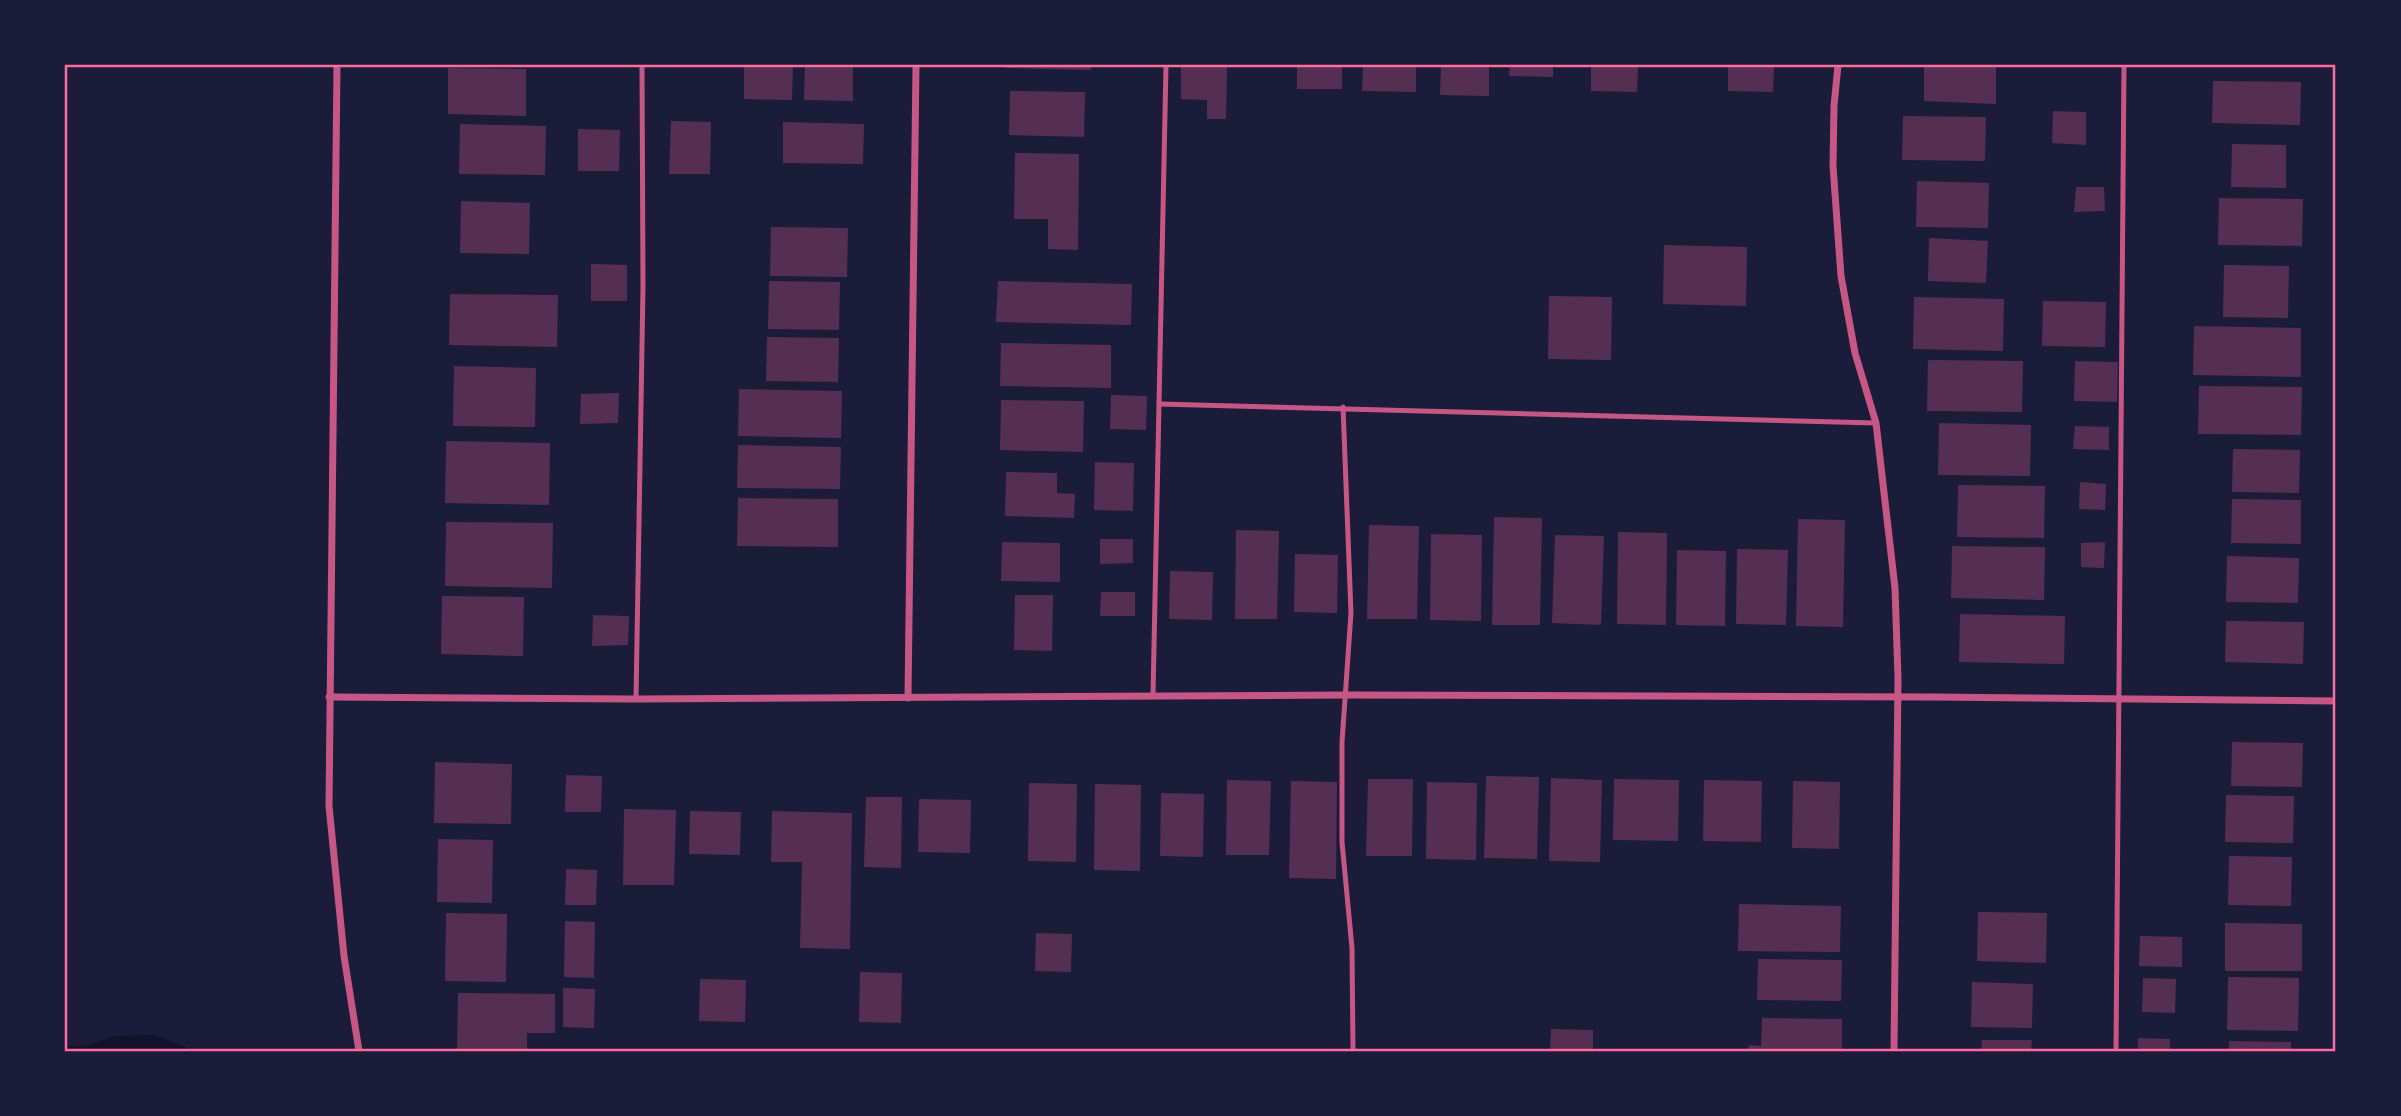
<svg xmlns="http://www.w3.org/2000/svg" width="2401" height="1116" font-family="'Space Grotesk',sans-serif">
  <rect width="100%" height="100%" fill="#1b1b3a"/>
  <polygon fill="#12122b" points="155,1035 187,1048 190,1051 65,1051 65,1046 85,1046 116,1036"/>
  <g fill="#542f53">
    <polygon points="744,65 793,65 792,100 744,99"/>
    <polygon points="805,65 853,65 853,101 804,100"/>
    <polygon points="1006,65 1091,65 1091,70 1006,68"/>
    <polygon points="1181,65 1227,65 1226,119 1207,119 1207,100 1181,99"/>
    <rect x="1297" y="65" width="45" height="24"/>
    <polygon points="1363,65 1416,65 1416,92 1362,91"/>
    <polygon points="1441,65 1489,65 1489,96 1440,95"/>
    <polygon points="1510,65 1553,65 1553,77 1509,76"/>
    <polygon points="1591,65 1638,65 1637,92 1591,91"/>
    <polygon points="1728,65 1774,65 1773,92 1728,91"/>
    <polygon points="1924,65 1996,65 1996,104 1924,101"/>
    <polygon points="448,68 526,69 526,116 448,114"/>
    <polygon points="2213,81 2301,82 2300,125 2212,123"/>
    <polygon points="1010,91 1085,92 1084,137 1009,135"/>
    <polygon points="2053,111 2086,112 2086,145 2052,143"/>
    <polygon points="1903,116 1986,117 1985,161 1902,160"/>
    <polygon points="671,121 711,122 710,174 669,174"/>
    <polygon points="783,122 864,124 863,164 783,163"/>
    <polygon points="460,124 546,126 545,175 459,174"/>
    <polygon points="578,129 620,130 619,171 578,171"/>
    <polygon points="2232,144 2286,145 2286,188 2231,187"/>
    <polygon points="1015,153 1079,154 1078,250 1048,249 1048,219 1014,219"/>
    <polygon points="1917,181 1989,183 1988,228 1916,227"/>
    <polygon points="2076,187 2104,187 2105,211 2074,212"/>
    <polygon points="2219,198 2303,199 2302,246 2218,245"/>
    <polygon points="461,201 530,203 529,254 460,253"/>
    <polygon points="771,227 848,228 847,277 770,276"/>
    <polygon points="1929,238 1988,241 1986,283 1928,281"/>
    <polygon points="1664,245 1747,247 1746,306 1663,304"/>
    <polygon points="591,264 627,265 627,301 591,301"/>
    <polygon points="2224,265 2289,266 2288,318 2223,317"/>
    <polygon points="769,281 840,282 839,330 768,329"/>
    <polygon points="998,281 1132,284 1131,325 996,322"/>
    <polygon points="450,294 558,295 557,347 449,345"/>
    <polygon points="1549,296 1612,297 1611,360 1548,359"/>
    <polygon points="1914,297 2004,299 2003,351 1913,349"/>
    <polygon points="2043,301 2106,302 2105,347 2042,346"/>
    <polygon points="2194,326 2301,328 2301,377 2193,375"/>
    <polygon points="767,337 839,338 838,382 766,381"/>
    <polygon points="1001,343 1111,345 1111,388 1000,386"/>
    <polygon points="1928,360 2023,361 2022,412 1927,411"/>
    <polygon points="2075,361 2118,362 2117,402 2074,401"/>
    <polygon points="454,366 536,368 535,427 453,426"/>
    <polygon points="2199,386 2302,387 2301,435 2198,434"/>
    <polygon points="739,389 842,391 841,438 738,436"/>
    <polygon points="619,393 618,423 580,424 581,394"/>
    <polygon points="1111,395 1147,396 1146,430 1110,429"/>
    <polygon points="1001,400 1084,401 1083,452 1000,450"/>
    <polygon points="1939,423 2031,425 2030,476 1938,475"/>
    <polygon points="2075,426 2109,427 2109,450 2073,449"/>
    <polygon points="446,441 550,443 549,505 445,503"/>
    <polygon points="738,445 841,447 840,489 737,488"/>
    <polygon points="2233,449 2300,450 2299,493 2232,492"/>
    <polygon points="1095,462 1134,463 1133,511 1094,510"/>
    <polygon points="1006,472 1057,473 1057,493 1075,494 1074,518 1005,516"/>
    <polygon points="2080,482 2106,484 2105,510 2079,509"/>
    <polygon points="1958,485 2045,486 2044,538 1957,537"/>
    <polygon points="738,498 838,499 838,547 737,546"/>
    <polygon points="2232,499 2301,500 2301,544 2231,543"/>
    <polygon points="1494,517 1542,518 1540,625 1492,625"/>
    <polygon points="1798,519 1845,520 1843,627 1796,626"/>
    <polygon points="446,522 553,523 552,588 445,586"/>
    <polygon points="1369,525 1419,526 1417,619 1367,619"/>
    <polygon points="1236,530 1279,531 1277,619 1235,619"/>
    <polygon points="1618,532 1667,533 1666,625 1617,624"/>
    <polygon points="1431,534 1482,535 1481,621 1430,620"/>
    <polygon points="1555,535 1604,536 1601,625 1552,623"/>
    <polygon points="1100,539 1133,539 1133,563 1100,564"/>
    <polygon points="1002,542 1060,543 1060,582 1001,581"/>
    <polygon points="2105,542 2104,568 2081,567 2081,543"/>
    <polygon points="1952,546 2045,547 2044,600 1951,598"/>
    <polygon points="1737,549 1788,550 1786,625 1736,624"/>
    <polygon points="1677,550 1726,551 1725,626 1676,625"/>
    <polygon points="1295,554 1338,555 1337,613 1294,612"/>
    <polygon points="2227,556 2299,558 2298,603 2226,602"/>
    <polygon points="1170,571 1213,572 1212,620 1169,619"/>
    <polygon points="1101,592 1135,592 1135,616 1100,616"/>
    <polygon points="1015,595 1053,595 1052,651 1014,650"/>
    <polygon points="442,596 524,597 523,656 441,654"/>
    <polygon points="1960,614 2065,616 2064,664 1959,662"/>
    <polygon points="593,615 629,616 628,645 592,646"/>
    <polygon points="2226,621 2304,622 2303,664 2225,662"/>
    <polygon points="2232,742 2303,743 2302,787 2231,786"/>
    <polygon points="435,762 512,764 511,824 434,823"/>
    <polygon points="566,775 602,776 601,812 565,812"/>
    <polygon points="1486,776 1539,777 1537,859 1484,858"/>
    <polygon points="1551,778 1602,780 1600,862 1549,861"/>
    <polygon points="1368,779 1413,779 1412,856 1366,856"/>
    <polygon points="1614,779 1679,780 1678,841 1613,840"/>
    <polygon points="1227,780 1271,781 1269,855 1226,855"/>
    <polygon points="1704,780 1762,781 1761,842 1703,841"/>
    <polygon points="1291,781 1337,782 1336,879 1289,878"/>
    <polygon points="1793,781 1840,782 1839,849 1792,848"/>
    <polygon points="1427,782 1477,783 1476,860 1426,859"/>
    <polygon points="1029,783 1077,784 1076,862 1028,861"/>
    <polygon points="1095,784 1141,785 1140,871 1094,870"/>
    <polygon points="1161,793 1204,794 1203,857 1160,856"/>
    <polygon points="2226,795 2294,796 2293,843 2225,842"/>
    <polygon points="866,797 902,797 901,868 864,867"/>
    <polygon points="919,799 971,800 970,853 918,852"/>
    <polygon points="624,809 676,810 674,885 623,885"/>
    <polygon points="690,811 741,812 740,855 689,854"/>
    <polygon points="772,811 852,813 850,949 800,948 802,862 771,862"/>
    <polygon points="438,839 493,840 492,903 437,902"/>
    <polygon points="2229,856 2292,857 2291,906 2228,905"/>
    <polygon points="566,869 597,870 596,905 565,905"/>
    <polygon points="1739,904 1841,906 1840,952 1738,951"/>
    <polygon points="1978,912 2047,913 2046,963 1977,961"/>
    <polygon points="446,913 507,914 506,982 445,981"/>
    <polygon points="565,921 595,922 594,978 564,977"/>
    <polygon points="2225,923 2302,924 2302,971 2225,971"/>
    <polygon points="1036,933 1072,934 1071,972 1035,971"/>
    <polygon points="2140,936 2182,937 2182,967 2139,966"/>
    <polygon points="1758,959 1842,960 1841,1001 1757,1000"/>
    <polygon points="860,972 902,973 901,1023 859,1022"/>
    <polygon points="2228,977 2299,978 2298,1031 2227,1030"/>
    <polygon points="2143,978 2176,979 2175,1013 2142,1012"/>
    <polygon points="700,979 746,980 745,1022 699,1021"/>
    <polygon points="1972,982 2033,984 2032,1028 1971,1027"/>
    <polygon points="563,988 595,989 594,1028 563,1027"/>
    <polygon points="458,993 555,994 555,1033 527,1033 527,1051 457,1051"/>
    <polygon points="1762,1018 1842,1019 1842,1051 1748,1051 1749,1045 1761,1046"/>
    <polygon points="1551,1029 1593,1030 1593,1051 1550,1051"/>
    <polygon points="2138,1038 2170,1039 2170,1051 2138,1051"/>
    <polygon points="1982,1040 2032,1040 2031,1051 1981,1051"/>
    <polygon points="2229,1041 2291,1042 2291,1051 2229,1051"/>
  </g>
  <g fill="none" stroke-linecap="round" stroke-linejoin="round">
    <g stroke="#c65784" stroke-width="5">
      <polyline points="1159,404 1876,423"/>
      <polyline points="1343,407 1351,613 1342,742 1342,842 1352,948 1353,1051"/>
      <polyline points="1153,695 1166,65"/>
      <polyline points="636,699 643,287 642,65"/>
      <polyline points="2116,1051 2124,65"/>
    </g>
    <g stroke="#c65784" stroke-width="7">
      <polyline points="337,65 329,806 344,956 359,1051"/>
      <polyline points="1838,65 1834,106 1833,166 1841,276 1855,353 1876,423 1895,588 1898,678 1894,1051"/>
      <polyline points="329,697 636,699 1345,695 1933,697 2336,701"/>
      <polyline points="908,698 916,65"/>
    </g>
  </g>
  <rect width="2401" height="1116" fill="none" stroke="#1b1b3a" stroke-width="133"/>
  <rect x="66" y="66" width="2268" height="984" fill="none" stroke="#ff6b9d" stroke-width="2.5"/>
</svg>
